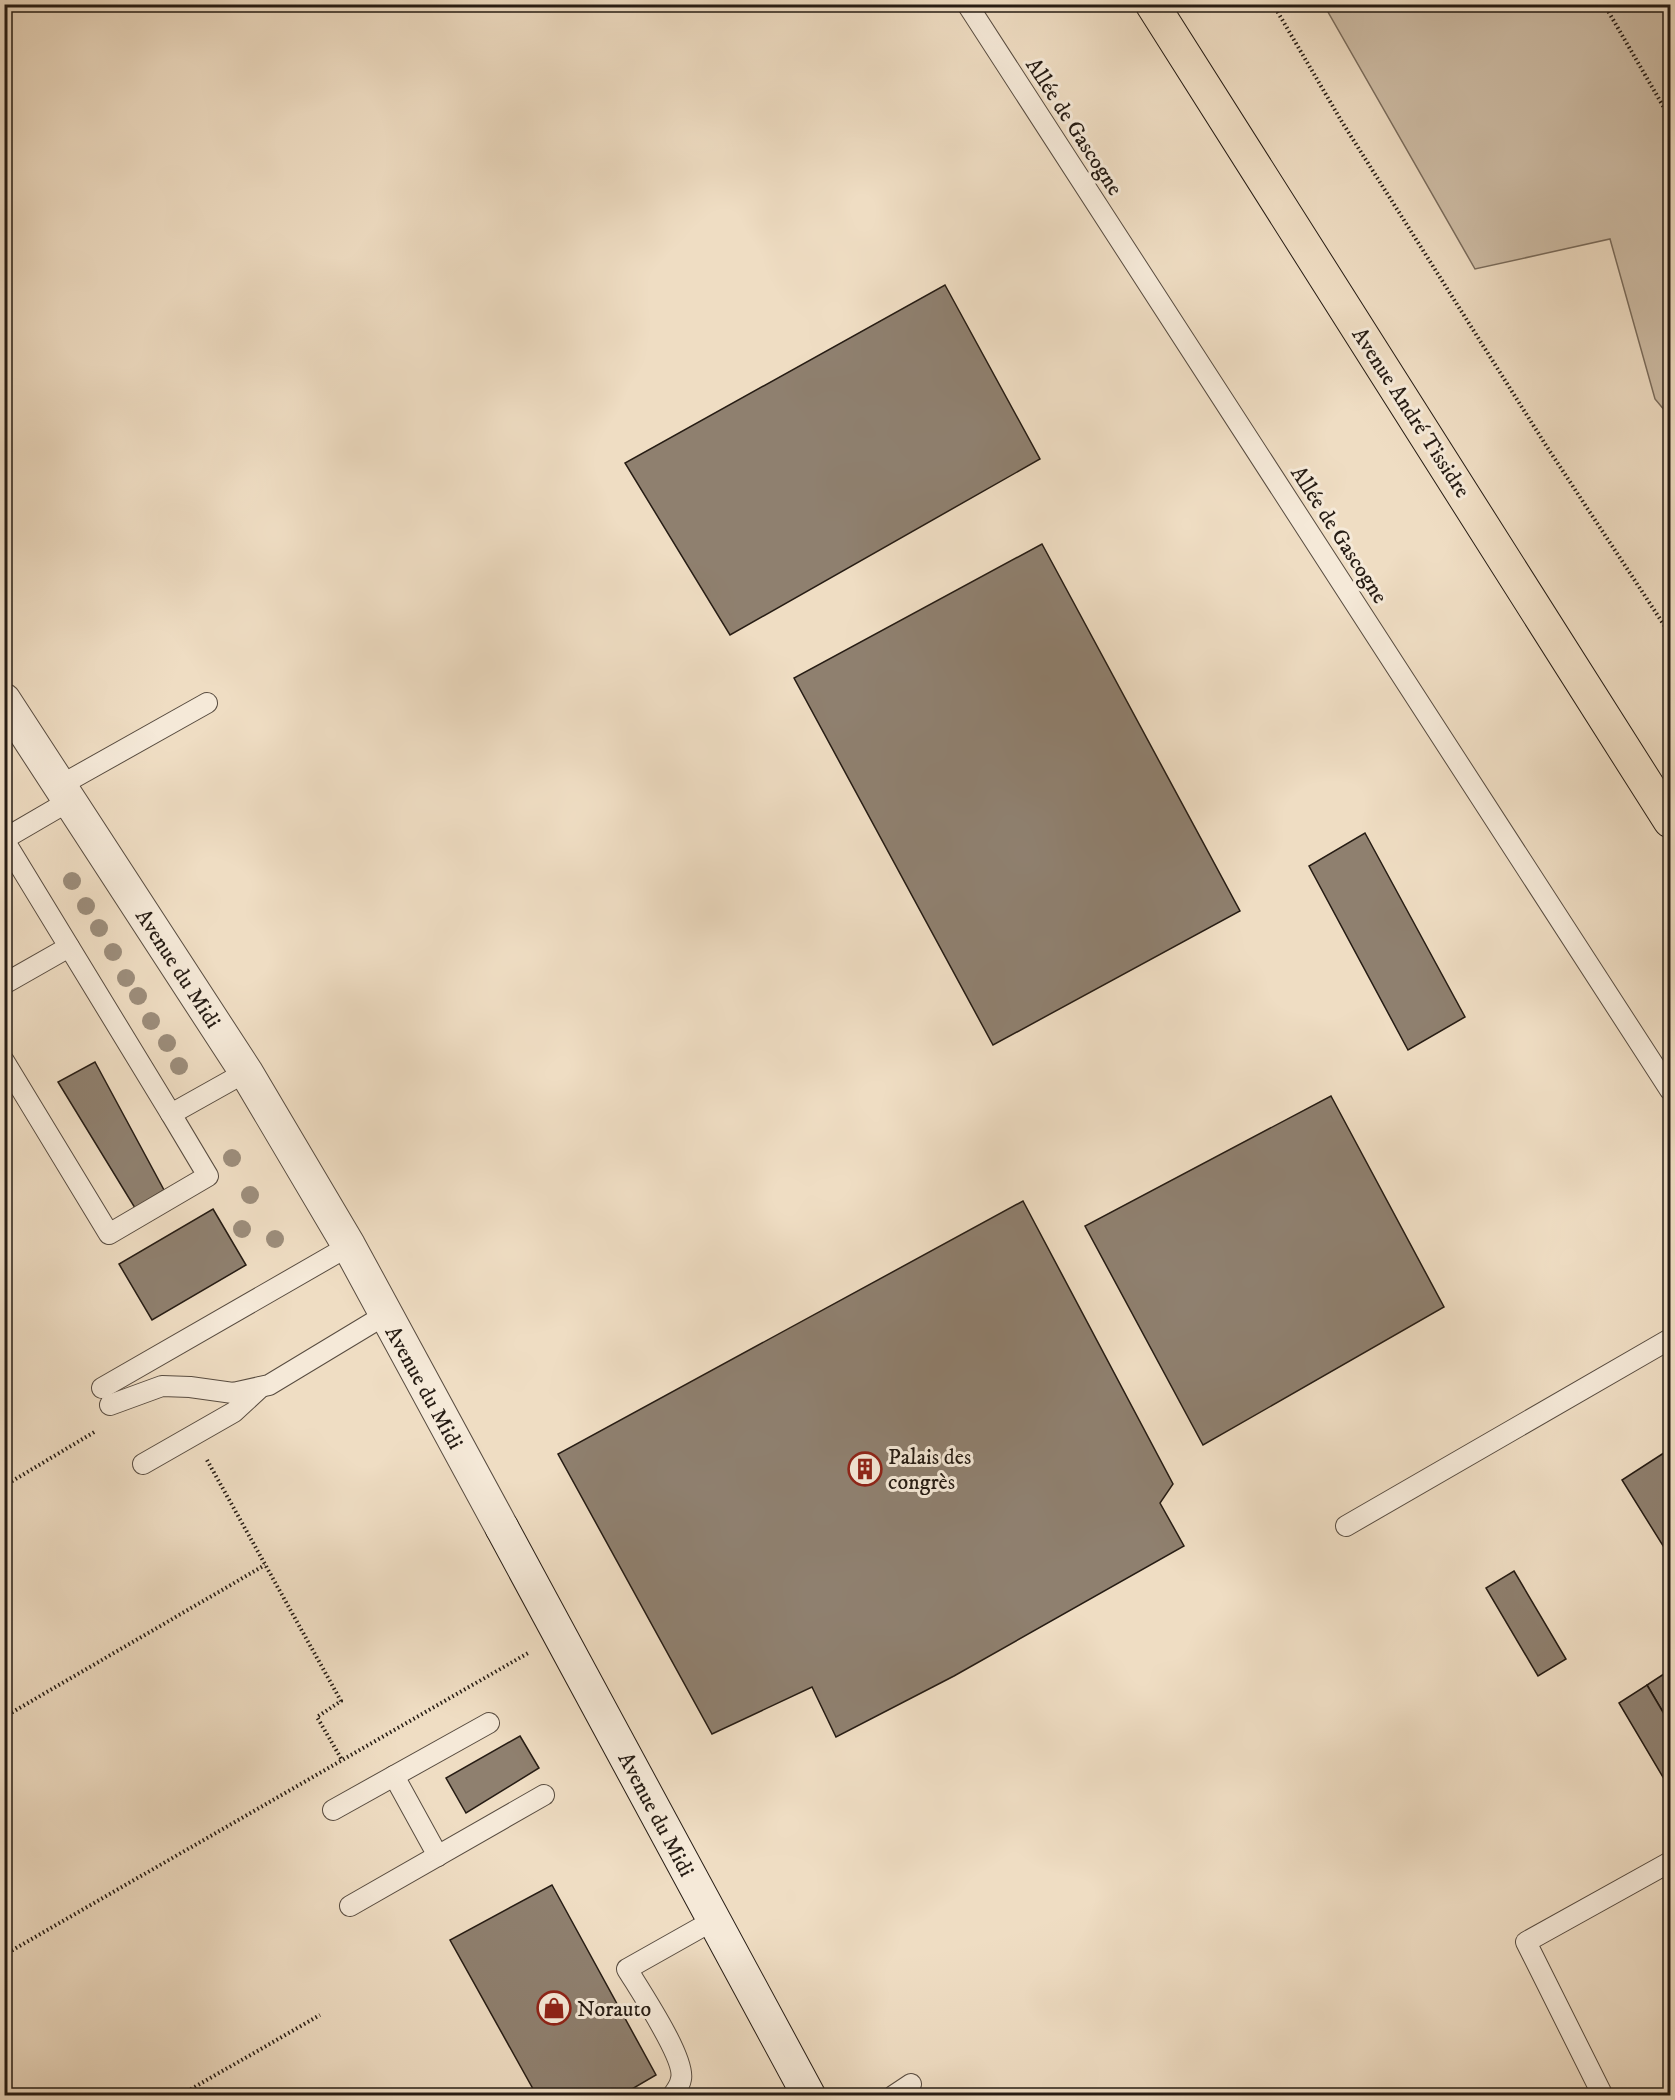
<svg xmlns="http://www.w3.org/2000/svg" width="1675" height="2100" font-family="'IM FELL DW Pica',serif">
  <rect width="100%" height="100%" fill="#efddc3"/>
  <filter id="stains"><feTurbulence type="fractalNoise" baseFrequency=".00333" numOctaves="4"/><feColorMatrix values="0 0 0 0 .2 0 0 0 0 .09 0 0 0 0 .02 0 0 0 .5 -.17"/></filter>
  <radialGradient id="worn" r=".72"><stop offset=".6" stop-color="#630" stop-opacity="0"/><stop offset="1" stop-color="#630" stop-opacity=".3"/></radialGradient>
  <polygon fill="#cdbca5" stroke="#7a6c5c" stroke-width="1.5" points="1324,5 1670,5 1670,417 1655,399 1610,239 1475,269"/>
  <g fill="#8f806f" stroke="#261c14" stroke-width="1.5">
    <polygon points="945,285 1040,459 730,635 625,463"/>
    <polygon points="1042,544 1240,911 993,1045 794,678"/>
    <polygon points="1365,833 1465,1017 1408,1050 1309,866"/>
    <polygon points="95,1062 164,1190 135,1208 58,1082"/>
    <polygon points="1331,1096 1444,1307 1203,1445 1085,1226"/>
    <polygon points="1023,1201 1173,1484 1160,1503 1184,1546 954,1676 836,1737 812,1687 712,1734 558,1454"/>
    <polygon points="213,1209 246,1265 152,1320 119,1264"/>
    <polygon points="1670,1449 1670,1557 1622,1480"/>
    <polygon points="1514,1571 1566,1659 1538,1676 1486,1588"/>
    <polygon points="1670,1670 1670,1724 1647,1685"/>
    <polygon points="1647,1685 1670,1724 1670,1789 1619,1703"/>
    <polygon points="520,1736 539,1768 466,1813 446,1778"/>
    <polygon points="552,1885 656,2075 620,2096 537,2096 450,1940"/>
  </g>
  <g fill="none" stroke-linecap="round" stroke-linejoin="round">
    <defs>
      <g id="lane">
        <polyline points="967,4 1670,1090"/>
        <polyline points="61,785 207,703"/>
        <polyline points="4,839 71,800"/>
        <polyline points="4,840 171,1114 246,1072"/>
        <polyline points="4,984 69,947"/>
        <polyline points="4,1061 109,1234 208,1176 171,1114"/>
        <polyline points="102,1388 349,1246"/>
        <polyline points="110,1405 162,1386 190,1387 233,1393 269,1385 385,1315"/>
        <polyline points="143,1464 234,1412 261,1387"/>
        <polyline points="1346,1526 1670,1339"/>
        <polyline points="394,1776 438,1856"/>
        <polyline points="333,1810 489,1723"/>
        <polyline points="350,1906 544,1795"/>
        <path d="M672,2096C676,2091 680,2085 681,2079C686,2059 639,1989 627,1969L714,1920"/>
        <polyline points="893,2096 911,2084"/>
        <polyline points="1603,2096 1526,1942 1670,1862"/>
      </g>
      <polyline id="street" points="4,700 246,1072 349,1246 502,1528"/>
      <polyline id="secondary" points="502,1528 809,2096"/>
      <polyline id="primary" points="1152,4 1670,821"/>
    </defs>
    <use href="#lane" stroke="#584c40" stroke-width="22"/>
    <use href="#street" stroke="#584c40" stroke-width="35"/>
    <use href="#secondary" stroke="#261c14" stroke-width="35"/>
    <use href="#primary" stroke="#261c14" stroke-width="35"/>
    <g stroke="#261c14" stroke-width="4" stroke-dasharray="1.5 3" stroke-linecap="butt">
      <polyline points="1273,4 1342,122 1547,447 1670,634"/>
      <polyline points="1604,4 1670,118"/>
      <polyline points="207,1460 341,1701 317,1717 342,1760"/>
      <polyline points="4,1486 96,1431"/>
      <polyline points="4,1717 265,1565"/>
      <polyline points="4,1955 528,1653"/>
      <polyline points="179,2096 320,2015"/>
    </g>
    <use href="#lane" stroke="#f5e9d8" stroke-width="20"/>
    <use href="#street" stroke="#f5e9d8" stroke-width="33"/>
    <use href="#secondary" stroke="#f5e9d8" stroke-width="33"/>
    <use href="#primary" stroke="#efddc3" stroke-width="33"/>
  </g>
  <g fill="#9c8d7b">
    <circle cx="72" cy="881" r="9"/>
    <circle cx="86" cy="906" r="9"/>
    <circle cx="99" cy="928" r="9"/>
    <circle cx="113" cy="952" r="9"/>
    <circle cx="126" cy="978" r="9"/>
    <circle cx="138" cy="996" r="9"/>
    <circle cx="151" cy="1021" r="9"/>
    <circle cx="167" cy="1043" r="9"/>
    <circle cx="179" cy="1066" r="9"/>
    <circle cx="232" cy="1158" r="9"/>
    <circle cx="250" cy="1195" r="9"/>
    <circle cx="242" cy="1229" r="9"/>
    <circle cx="275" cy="1239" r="9"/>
  </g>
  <defs>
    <symbol id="building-ring" viewBox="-11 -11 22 22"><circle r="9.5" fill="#f5e9d8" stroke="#8f2418" stroke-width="1.5"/><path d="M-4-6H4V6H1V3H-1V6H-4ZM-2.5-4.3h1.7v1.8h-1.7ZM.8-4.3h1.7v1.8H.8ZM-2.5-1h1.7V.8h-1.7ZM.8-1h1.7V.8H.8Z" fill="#8f2418"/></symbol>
    <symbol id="shop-ring" viewBox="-11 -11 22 22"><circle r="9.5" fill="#f5e9d8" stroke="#8f2418" stroke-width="1.5"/><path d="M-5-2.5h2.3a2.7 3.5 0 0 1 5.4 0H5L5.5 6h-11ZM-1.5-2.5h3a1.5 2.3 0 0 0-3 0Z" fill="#8f2418"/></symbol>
  </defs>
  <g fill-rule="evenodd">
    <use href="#building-ring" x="846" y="1450" width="38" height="38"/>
    <use href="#shop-ring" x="535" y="1989" width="38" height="38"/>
  </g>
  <g text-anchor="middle" stroke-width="6" stroke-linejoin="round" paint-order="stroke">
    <g font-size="22" fill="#261c14" stroke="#f5e9d8">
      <text transform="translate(1075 126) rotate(57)" y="8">Allée de Gascogne</text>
      <text transform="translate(1412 412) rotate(57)" y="8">Avenue André Tissidre</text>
      <text transform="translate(1340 534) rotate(57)" y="8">Allée de Gascogne</text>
      <text transform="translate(179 968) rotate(57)" y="8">Avenue du Midi</text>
      <text transform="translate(425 1387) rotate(61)" y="8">Avenue du Midi</text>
      <text transform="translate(657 1814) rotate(62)" y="8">Avenue du Midi</text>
    </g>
    <g font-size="22" fill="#261c14" stroke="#f5e9d8" text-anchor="start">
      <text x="888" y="1464">Palais des<tspan x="888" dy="25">congrès</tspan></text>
      <text x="577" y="2016">Norauto</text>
    </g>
  </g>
  <rect width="1675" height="2100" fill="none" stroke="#efddc3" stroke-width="24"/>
  <rect x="6" y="6" width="1663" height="2088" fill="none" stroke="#261c14" stroke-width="3"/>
  <rect x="12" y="12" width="1651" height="2076" fill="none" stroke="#261c14" stroke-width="1.5"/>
  <rect width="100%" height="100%" filter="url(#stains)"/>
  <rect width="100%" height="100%" fill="url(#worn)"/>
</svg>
